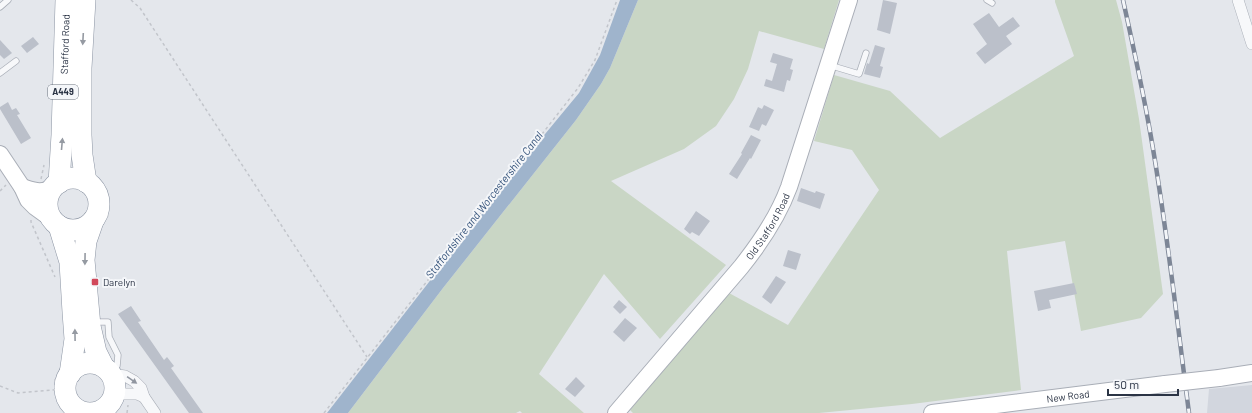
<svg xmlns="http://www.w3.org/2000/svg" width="1252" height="413" font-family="Barlow,sans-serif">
  <rect width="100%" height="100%" fill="#e4e7ec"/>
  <polygon fill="#d2d6de" points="1252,385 1252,413 1207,413 1209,389"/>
  <g fill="#c9d6c5">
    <polygon points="638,0 839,0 824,49 759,31 748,69 734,99 716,126 684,149 611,181 726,265 660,339 604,274 539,374 584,413 522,413 520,411 516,413 348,413 443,288 576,120 601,84 610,68"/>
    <polygon points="1055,0 1116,0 1122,22 1139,119 1163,294 1141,318 1081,331 1065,241 1007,251 1021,390 912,404 819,413 633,413 630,410 729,293 788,325 879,190 852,150 814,141 834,75 890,91 940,138 1074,56 1055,2"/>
  </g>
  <polygon fill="#9fb4cc" points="620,0 638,0 610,68 601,84 576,120 443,288 348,413 327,413 531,151 579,93 600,55"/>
  <g fill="#bbc0ca">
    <polygon points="883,0 897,3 890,34 877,30"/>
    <polygon points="989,13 999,27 1013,17 1020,26 1006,36 1012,44 985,64 976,53 987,44 973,24"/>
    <polygon points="33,37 39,44 27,53 21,46"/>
    <polygon points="0,40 12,53 4,59 0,55"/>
    <polygon points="875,45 885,48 880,66 883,67 880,78 864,74 867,63 869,64"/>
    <polygon points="773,53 793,59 790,69 793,70 790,81 787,80 784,92 764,86 766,79 772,81 777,64 770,62"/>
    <polygon points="8,102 12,110 16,108 20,114 17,115 31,138 21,144 0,109 0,107"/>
    <polygon points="764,105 774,110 766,126 762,124 759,131 749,127 758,107 762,109"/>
    <polygon points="751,135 761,140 751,159 750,158 737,179 729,174 742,154 741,153"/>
    <polygon points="801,188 815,193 816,191 825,194 820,209 797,201"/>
    <polygon points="696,211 710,221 699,236 692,232 690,234 684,229"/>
    <polygon points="788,250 801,254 796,270 783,266"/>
    <polygon points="776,276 786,282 771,304 762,297"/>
    <polygon points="1074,283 1077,294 1049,300 1051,308 1038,311 1034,291"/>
    <polygon points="619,300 627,307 620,314 613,307"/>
    <polygon points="131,306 141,321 138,322 164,360 167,357 174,366 171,368 203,413 189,413 118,314"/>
    <polygon points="625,318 637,328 624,342 613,332"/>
    <polygon points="576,377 585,386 575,397 565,389"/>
  </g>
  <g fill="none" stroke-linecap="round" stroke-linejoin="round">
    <defs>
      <g id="lane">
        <polyline points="987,0 992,3"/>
        <polyline points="0,7 8,0"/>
        <polyline points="829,65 859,74 866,53"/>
        <polyline points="0,73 16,61"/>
        <polyline points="94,322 108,322 109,337 118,355 117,366 109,372"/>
      </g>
      <g id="street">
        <polyline points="1238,0 1252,44"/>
        <polyline points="111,374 125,376 134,381 141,388 144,397 155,413"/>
        <polyline points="114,394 137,394 144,397"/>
      </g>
      <g id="secondary">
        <polyline points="0,154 22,187 28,200 35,207 53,220"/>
        <path d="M22,187C35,191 41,194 54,187"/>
        <polyline points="1219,378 1252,373"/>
        <path id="s1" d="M616,413L741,267C761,242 778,217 789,187L849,0"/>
        <path id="s2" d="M932,413L1165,384"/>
      </g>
      <g id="highway">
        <polyline points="85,0 81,68 81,135 82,155 86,182"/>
        <circle cx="73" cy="204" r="26"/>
        <path id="s3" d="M59,183L62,135L66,0"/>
        <polyline points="93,221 86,241 84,260 90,326 96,352 103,366"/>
        <polyline points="59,226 70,262 73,312 75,339 70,374"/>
        <circle cx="90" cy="388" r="25"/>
      </g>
    </defs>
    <use href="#lane" stroke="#a9aeb7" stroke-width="7"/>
    <use href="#street" stroke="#a9aeb7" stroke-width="12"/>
    <use href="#secondary" stroke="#a9aeb7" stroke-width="18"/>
    <use href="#highway" stroke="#8b94a3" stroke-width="22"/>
    <g stroke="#c2c5cb" stroke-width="1.5" stroke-dasharray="3 3" stroke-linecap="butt">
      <polyline points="131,0 140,8 367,357"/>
      <polyline points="41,179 44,165"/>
      <polyline points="101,185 106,194 108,218"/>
      <polyline points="0,191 6,185"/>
      <polyline points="31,220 31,222 55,277"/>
      <path d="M55,379C55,396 57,399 68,413"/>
      <polyline points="0,386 18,393 65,389"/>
      <polyline points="127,413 128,405"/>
      <polyline points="324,413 578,88 595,60 617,0"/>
    </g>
    <use href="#lane" stroke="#f7f8fa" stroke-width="5.5"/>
    <use href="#street" stroke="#f7f8fa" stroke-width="11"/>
    <use href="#secondary" stroke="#fff" stroke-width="16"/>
    <use href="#highway" stroke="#fff" stroke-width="21"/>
    <defs>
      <path id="rail" d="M1123,0C1133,45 1143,91 1151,137C1167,228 1177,321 1189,413"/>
    </defs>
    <use href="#rail" stroke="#7d8696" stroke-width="4.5"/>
    <use href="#rail" stroke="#f4f6f9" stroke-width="3" stroke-dasharray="9" stroke-linecap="butt"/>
    <defs>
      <polyline id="secondary-bridge" points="1165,384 1219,378"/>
    </defs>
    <use href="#secondary-bridge" stroke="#a9aeb7" stroke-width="18" stroke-linecap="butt"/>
    <use href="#secondary-bridge" stroke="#fff" stroke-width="16"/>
  </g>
  <defs><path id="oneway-solid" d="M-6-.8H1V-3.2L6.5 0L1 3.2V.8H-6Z"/></defs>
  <g fill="#959aa2">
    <use href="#oneway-solid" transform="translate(83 39) rotate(93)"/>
    <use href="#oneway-solid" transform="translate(62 144) rotate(-85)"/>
    <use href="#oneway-solid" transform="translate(85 259) rotate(91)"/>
    <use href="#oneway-solid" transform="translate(75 335) rotate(-91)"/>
  </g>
  <use fill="#9196a0" href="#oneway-solid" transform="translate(132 380) rotate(35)"/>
  <rect fill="#d1495b" stroke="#f4f6f9" stroke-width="1.5" x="91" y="278" width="8" height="8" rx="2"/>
  <g text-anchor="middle" stroke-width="4" stroke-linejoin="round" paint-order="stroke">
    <rect fill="#f4f6f9" stroke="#676e7b" stroke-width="1" x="48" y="85" width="30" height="14" rx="3"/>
    <g font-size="9" font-weight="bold" fill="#2b3445">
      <text x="63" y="95">A449</text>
    </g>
    <g font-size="10" fill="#2b3445" stroke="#f4f6f9">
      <text dy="4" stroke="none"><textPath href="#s3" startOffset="139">Stafford Road</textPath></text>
      <text dy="4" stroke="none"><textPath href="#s1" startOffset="241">Old Stafford Road</textPath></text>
      <text dy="4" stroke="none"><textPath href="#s2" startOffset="137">New Road</textPath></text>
    </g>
    <g font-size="10" fill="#2b3445" stroke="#f4f6f9" text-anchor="start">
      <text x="103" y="286">Darelyn</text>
    </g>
    <g font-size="11" font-style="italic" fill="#34527a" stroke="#f4f6f9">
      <text transform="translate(484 205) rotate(-52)" y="4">Staffordshire and Worcestershire Canal</text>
    </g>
  </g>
  <path d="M1108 389v6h70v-6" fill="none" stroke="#2b3445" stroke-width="2"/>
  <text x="1114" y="389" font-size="12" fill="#2b3445" stroke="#f4f6f9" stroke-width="3" paint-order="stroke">50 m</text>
</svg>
